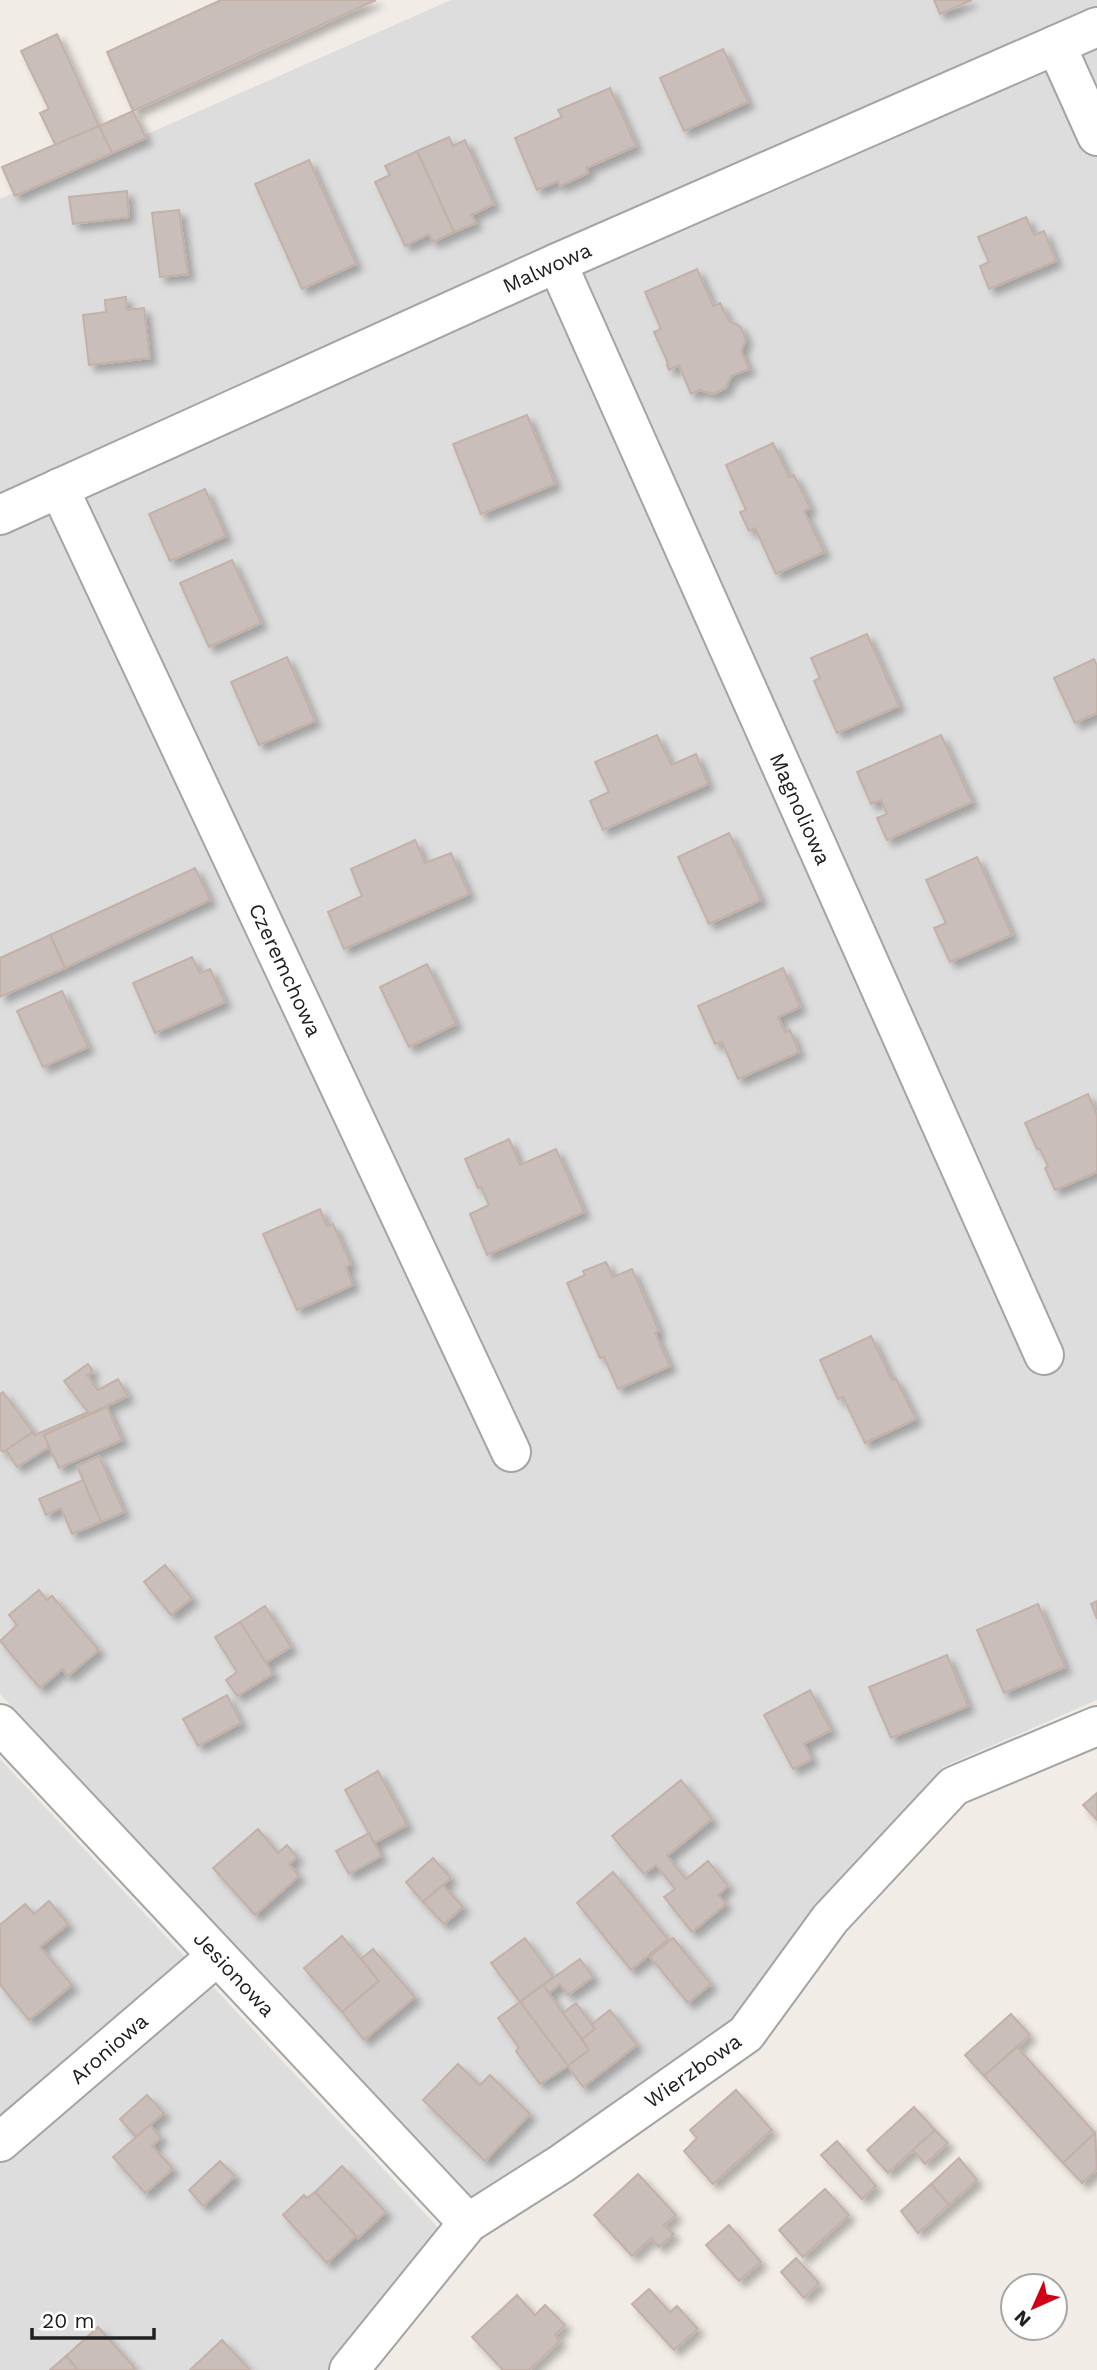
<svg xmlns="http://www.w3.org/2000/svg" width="1097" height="2370" font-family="'Work Sans',sans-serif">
  <defs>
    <filter id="shadow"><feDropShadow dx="6" dy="6" stdDeviation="3.5" flood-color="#0004"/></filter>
  </defs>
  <rect width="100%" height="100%" fill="#f1ece6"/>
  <g fill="#dedddd">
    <polygon points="451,0 1097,0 1097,1700 943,1767 817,1918 726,2038 473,2199 0,1694 0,199"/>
    <polygon points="0,1759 445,2235 333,2370 0,2370"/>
  </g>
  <g fill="#c9beb9" stroke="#c3b1a8" stroke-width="2" filter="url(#shadow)">
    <polygon points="221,0 376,0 133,111 107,52"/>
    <polygon points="934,0 972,0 940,14"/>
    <polygon points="57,34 99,126 56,146 40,113 49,109 21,51"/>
    <polygon points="723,49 748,102 684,131 660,78"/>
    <polygon points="610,88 636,146 586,168 588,173 560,186 558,181 537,190 515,138 562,117 558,110"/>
    <polygon points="133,111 146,138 112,153 99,126"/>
    <polygon points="99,126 112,153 15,196 2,167"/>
    <polygon points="449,137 453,146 465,140 494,204 471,215 476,223 454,232 417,151"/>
    <polygon points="417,151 454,232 433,242 429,234 405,246 375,182 390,175 385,166"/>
    <polygon points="309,160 356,264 302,289 255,184"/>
    <polygon points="127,191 129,217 73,224 69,197"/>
    <polygon points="179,210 188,274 160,277 152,213"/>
    <polygon points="1026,217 1034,235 1044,231 1056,261 989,289 980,266 989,262 978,237"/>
    <polygon points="697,269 713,306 720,303 729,321 740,326 746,339 741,351 749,369 731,376 726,388 713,394 700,390 691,394 679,365 669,370 667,365 668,363 654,332 661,329 645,292"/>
    <polygon points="126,297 127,310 144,308 150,358 89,365 83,315 106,312 105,300"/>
    <polygon points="527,415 555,484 481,514 453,444"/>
    <polygon points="773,443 789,477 794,475 810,508 804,511 824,552 776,574 755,528 749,531 740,512 746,510 726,465"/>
    <polygon points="205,489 226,536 170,561 149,514"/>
    <polygon points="232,560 261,623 209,647 180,583"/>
    <polygon points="867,634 899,706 837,733 814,681 820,678 811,658"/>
    <polygon points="287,657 315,721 259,745 231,682"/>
    <polygon points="1094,659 1097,666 1097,713 1075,723 1054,678"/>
    <polygon points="657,735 671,765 696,754 708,784 603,830 590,801 609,792 595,762"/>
    <polygon points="941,735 972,802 887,840 877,818 887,814 881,800 871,804 857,772"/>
    <polygon points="729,833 761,900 709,924 678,857"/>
    <polygon points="415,840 425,863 451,853 469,894 344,949 328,912 362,896 351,869"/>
    <polygon points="977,857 1012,935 950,962 934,928 946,923 926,880"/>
    <polygon points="195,868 210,900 65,968 50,935"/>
    <polygon points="50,935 65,968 0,997 0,958"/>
    <polygon points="192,957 200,973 210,969 225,1002 155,1033 133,983"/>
    <polygon points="427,964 456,1024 409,1047 380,987"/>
    <polygon points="783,968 800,1007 778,1017 785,1032 790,1030 799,1052 738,1079 722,1042 715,1044 698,1006"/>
    <polygon points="62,991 88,1047 43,1067 17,1011"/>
    <polygon points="1088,1094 1097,1115 1097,1172 1055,1190 1045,1168 1048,1166 1040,1149 1037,1149 1025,1123"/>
    <polygon points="509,1139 520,1165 556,1149 584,1212 487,1255 470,1214 489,1205 481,1187 478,1188 465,1159"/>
    <polygon points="320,1209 327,1226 333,1224 351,1264 346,1267 353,1285 297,1310 263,1234"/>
    <polygon points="606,1262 613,1277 632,1269 659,1331 655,1333 670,1366 618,1389 604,1357 600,1358 567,1283 585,1275 583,1271"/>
    <polygon points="871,1336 892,1380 896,1379 916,1419 865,1443 843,1397 838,1399 820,1360"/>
    <polygon points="88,1364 93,1371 87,1375 98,1390 118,1379 128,1396 44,1435 49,1447 17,1467 6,1450 33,1432 35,1435 88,1412 64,1381"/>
    <polygon points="3,1392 33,1432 3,1452 0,1449 0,1394"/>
    <polygon points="107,1407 122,1440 59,1468 44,1435"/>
    <polygon points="99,1456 124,1512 101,1522 77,1466"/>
    <polygon points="83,1480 101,1522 72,1534 61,1508 46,1515 39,1499"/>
    <polygon points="165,1565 192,1598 171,1615 144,1582"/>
    <polygon points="39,1590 47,1600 52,1596 99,1650 68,1676 62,1669 40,1688 0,1641 17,1625 9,1615"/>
    <polygon points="1097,1601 1097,1619 1091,1604"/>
    <polygon points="1038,1604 1065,1667 1004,1693 977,1630"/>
    <polygon points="265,1606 291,1647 265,1663 240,1622"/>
    <polygon points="240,1622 273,1674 237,1696 226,1680 237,1672 215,1637"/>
    <polygon points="947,1655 968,1706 891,1738 869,1687"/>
    <polygon points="810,1690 831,1730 804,1744 812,1759 793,1769 764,1715"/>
    <polygon points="227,1695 241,1723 198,1746 183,1719"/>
    <polygon points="378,1771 407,1825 374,1843 345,1790"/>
    <polygon points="681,1780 712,1819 667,1856 686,1879 708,1861 728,1886 718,1895 726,1904 692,1932 664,1897 675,1889 656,1865 644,1874 612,1836"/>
    <polygon points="1097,1793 1097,1820 1083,1805"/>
    <polygon points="258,1829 278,1853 287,1845 297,1857 289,1864 299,1876 255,1915 213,1868"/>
    <polygon points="369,1833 381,1856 349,1874 336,1851"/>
    <polygon points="433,1858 451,1878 423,1902 406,1882"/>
    <polygon points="613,1872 668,1939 631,1970 577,1903"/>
    <polygon points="443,1885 463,1907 444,1924 423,1902"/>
    <polygon points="49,1901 68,1924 40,1947 72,1985 29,2020 0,1985 0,1925 25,1904 34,1914"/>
    <polygon points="342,1936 379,1981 342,2012 304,1968"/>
    <polygon points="525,1938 553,1977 520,2002 491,1963"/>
    <polygon points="673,1938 711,1984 688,2003 650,1957"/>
    <polygon points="373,1949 415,1997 364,2040 342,2012 379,1981 361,1959"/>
    <polygon points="580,1959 593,1977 568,1995 560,1984 549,1993 543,1985"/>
    <polygon points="543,1985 589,2050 568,2066 520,2002"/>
    <polygon points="520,2002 568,2066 540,2084 516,2051 519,2048 498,2018"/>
    <polygon points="576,2003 595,2029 582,2039 563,2013"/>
    <polygon points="610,2010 637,2045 583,2087 568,2066 589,2050 582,2039 595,2029 592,2024"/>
    <polygon points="1011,2014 1030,2035 984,2076 965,2055"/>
    <polygon points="1017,2047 1095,2133 1063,2163 984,2076"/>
    <polygon points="458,2064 480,2085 490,2075 530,2114 485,2161 423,2100"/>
    <polygon points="736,2090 772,2130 713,2184 684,2151 697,2138 690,2130"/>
    <polygon points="147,2095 164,2113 136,2137 120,2119"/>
    <polygon points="914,2107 935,2130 888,2173 867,2150"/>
    <polygon points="150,2125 161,2138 152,2146 173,2169 145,2193 113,2157"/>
    <polygon points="935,2130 948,2143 925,2164 913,2150"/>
    <polygon points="1095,2133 1097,2169 1082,2183 1063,2163"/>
    <polygon points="837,2141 876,2186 862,2199 821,2155"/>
    <polygon points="959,2158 977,2180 949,2205 931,2184"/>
    <polygon points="220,2161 235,2176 203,2206 189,2190"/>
    <polygon points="342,2166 386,2212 358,2238 315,2192"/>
    <polygon points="638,2174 676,2215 664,2225 674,2234 659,2247 651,2238 632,2256 594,2215"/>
    <polygon points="931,2184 949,2205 918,2233 901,2211"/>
    <polygon points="825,2189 849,2215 803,2257 779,2230"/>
    <polygon points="315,2192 356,2236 327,2263 283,2215 304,2195 307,2198"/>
    <polygon points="729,2225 761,2262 739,2281 706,2245"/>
    <polygon points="796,2258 819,2283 804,2298 781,2272"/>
    <polygon points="649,2289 670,2312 677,2306 698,2329 674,2350 632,2304"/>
    <polygon points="517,2295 535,2315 545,2305 565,2325 555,2335 560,2341 529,2370 503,2370 472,2337"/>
    <polygon points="98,2327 135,2368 133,2370 78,2370 66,2356"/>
    <polygon points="222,2340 250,2370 190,2370"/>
    <polygon points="66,2356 78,2370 50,2370"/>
  </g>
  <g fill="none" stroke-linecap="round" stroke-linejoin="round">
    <defs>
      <g id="street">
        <polyline points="1056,45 1097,136"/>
        <polyline points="557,263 1044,1355"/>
        <polyline points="59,488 511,1452"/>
        <polyline points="0,515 557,263 1097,27"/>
        <polyline points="0,1724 468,2223"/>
        <polyline points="0,2142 217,1956"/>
        <polyline points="349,2370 468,2223 561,2164 746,2034 830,1919 954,1786 1097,1726"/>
      </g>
    </defs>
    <use href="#street" stroke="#a4a4a4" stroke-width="42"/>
    <use href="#street" stroke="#fff" stroke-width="38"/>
  </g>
  <g text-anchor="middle" stroke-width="5" stroke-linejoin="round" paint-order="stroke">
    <g font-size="21" fill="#202020" stroke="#fff">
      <text transform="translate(547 268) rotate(-24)" y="7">Malwowa</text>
      <text transform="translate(800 809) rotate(66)" y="7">Magnoliowa</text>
      <text transform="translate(285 970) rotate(65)" y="7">Czeremchowa</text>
      <text transform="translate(234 1974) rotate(47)" y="7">Jesionowa</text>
      <text transform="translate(109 2049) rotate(-41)" y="7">Aroniowa</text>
      <text transform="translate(693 2071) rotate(-35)" y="7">Wierzbowa</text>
    </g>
  </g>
  <g transform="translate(1034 2307) rotate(225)"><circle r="33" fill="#ffffff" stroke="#a6a6a6" stroke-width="2"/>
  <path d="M0-5L12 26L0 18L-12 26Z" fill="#d00017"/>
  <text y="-10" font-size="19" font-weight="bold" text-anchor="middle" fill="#202020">N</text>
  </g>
  <path d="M32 2328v10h122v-10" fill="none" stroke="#202020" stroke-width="3.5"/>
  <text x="42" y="2328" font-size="21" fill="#202020" stroke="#ffffff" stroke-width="5" paint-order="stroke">20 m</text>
</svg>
